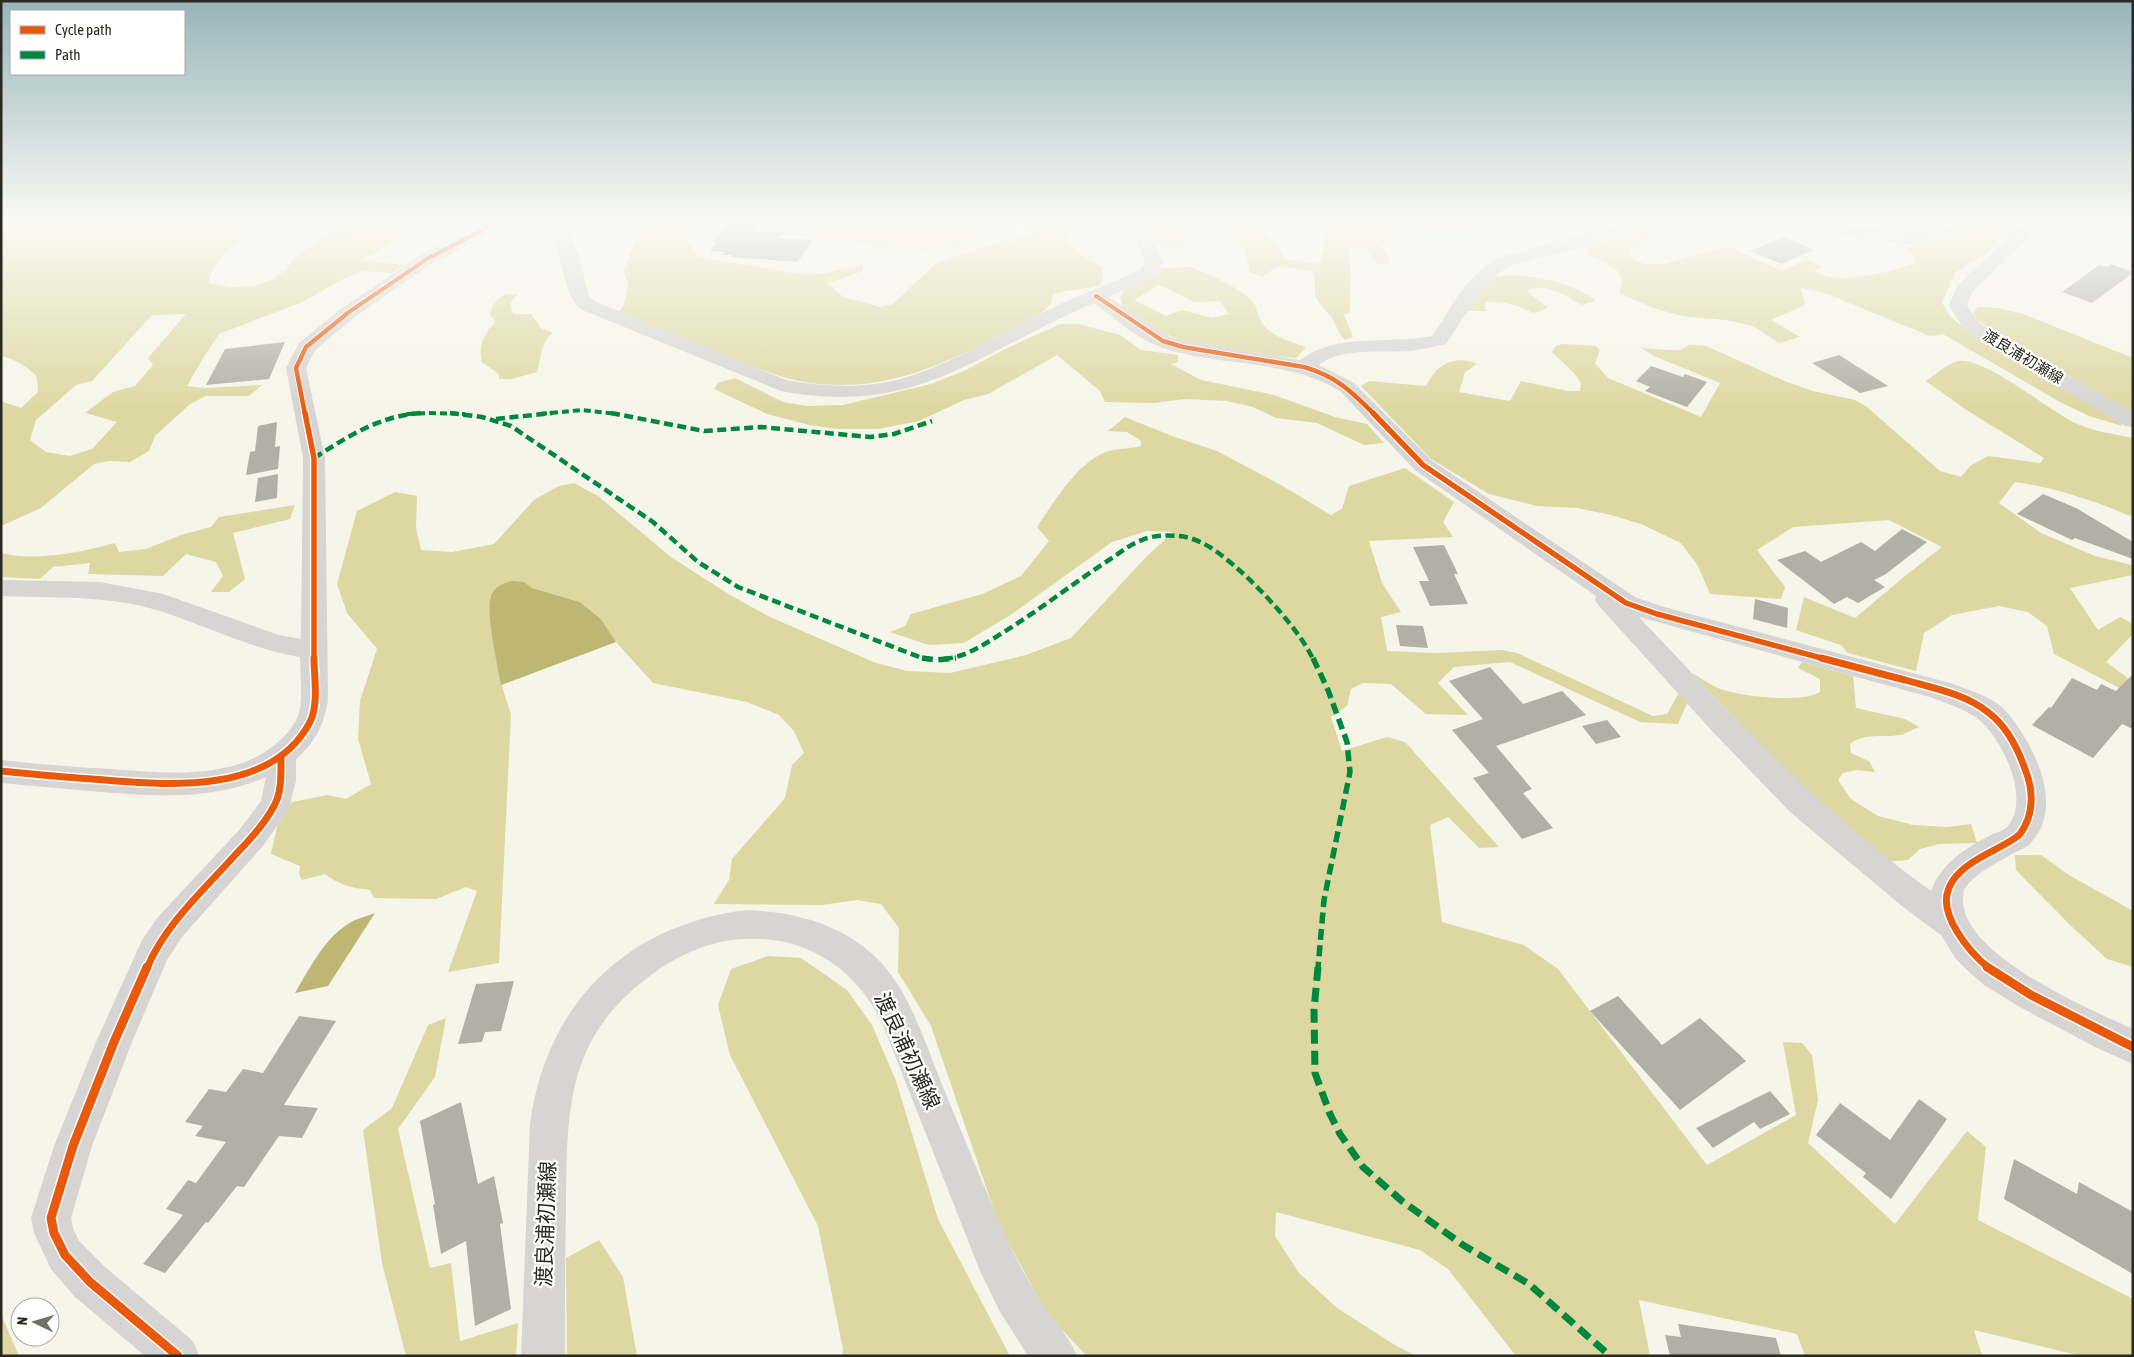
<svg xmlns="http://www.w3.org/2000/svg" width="2134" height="1357" font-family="'Asap Condensed','Noto Sans JP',sans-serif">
  <rect width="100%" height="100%" fill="#f5f5e9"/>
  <polygon fill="#e7e2ab" points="786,220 1020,220 952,246 923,250 796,235 784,223"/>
  <g fill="#ddd8a2" fill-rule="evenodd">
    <path d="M1,220H293C286,225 277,230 268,232C263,232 257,232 252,234C233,242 212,261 209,283L230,287L253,286L271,280L286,270L294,258L324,237L373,230L407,220H437L365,257L363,260L404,265L392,273L362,271L347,277L302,302L219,334L203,358L187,386L205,388L262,385L249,396H206L190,404L155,436L149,451L130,462L109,461L94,464L41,508L1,526V401L21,408L38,392L37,377C27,366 17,360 1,356ZM186,314L148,358L153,365L135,386L113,392L85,413L117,422L92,449L70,456L46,452L30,440L36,420L76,385L92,381L152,315Z"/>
    <path d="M647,220H714L703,222L686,238L698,257L806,275L821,274L862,265L863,271L828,283L843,297L880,307L893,304L935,264L961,254L1054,229L1064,228C1072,252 1083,256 1103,268L1101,285C1084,290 1070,289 1053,294C1052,297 1052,303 1050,305C1042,316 1007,331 994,338C932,371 870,395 799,381C772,376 745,363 720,353C686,340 651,329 619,311L624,305L628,285L624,272L631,251Z"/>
    <path d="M1146,220H1171L1173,224L1191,229L1195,234C1181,246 1174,245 1156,243Z"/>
    <path d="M1211,220H1253L1276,245L1285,259L1319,264C1326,244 1328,235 1313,220H1629L1604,226L1581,228L1434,233C1413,230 1396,228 1381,247L1389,258V263L1380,265C1367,257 1372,247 1355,244L1350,248V312L1344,315L1353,337L1345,340C1339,334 1337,327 1333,320C1328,311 1317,304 1315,294C1314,285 1317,280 1313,271L1278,266L1262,277L1249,272C1248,251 1241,240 1223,230C1218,227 1213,225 1211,220Z"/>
    <path d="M2002,220L2013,225L1988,251L1955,273L1942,303L1950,316L1965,329L2119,419L2122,426L2089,416L2058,401L1943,334L1930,336L1825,293L1801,288L1805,305L1771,320L1800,337L1779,343L1753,326L1725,320L1682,316L1653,308L1619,293L1622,281L1618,271L1588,253L1589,246L1632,233H1646L1650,239L1633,245L1629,253L1633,260L1645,264H1665L1716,249L1732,248L1782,271L1807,260L1822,266L1815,271C1837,287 1889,271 1914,264L1913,255L1907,249C1917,239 1933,242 1945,239C1965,235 1983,223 2002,220Z"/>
    <polygon points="2082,220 2133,220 2133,234 2112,230 2072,229 2064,223"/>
    <path d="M1190,267C1206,272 1241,289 1252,301C1257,307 1258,316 1262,323C1272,337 1291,342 1306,347L1296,358C1251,353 1200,352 1160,331C1147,325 1134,314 1122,306L1120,297L1126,288L1149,278L1161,268ZM1159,285L1195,302L1220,301L1229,314L1212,318L1182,310L1166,316L1134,300Z"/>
    <path d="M1510,275C1544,277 1566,282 1596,300L1582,305C1565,296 1546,281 1527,291L1548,308L1533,313C1518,305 1503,301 1485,302L1486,311H1467L1489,278Z"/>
    <path d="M506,294H518L510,303L513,314H531L541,328L553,333C541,340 541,359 537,372L512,379H499V374L482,362C478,347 484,333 495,322L490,314C493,303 497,299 506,294Z"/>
    <polygon points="1978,307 1998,308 2023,314 2133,358 2133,414 1977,320 1973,312"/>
    <polygon points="1060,324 1078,324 1120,335 1141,350 1178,355 1178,362 1171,364 1201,380 1274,395 1335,417 1367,424 1384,443 1364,445 1317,423 1276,418 1253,407 1227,401 1185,399 1154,403 1105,402 1100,391 1057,355 988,394 964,400 919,421 878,429 837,429 809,425 767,414 714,389 718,383 735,378 783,402 807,406 843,405 931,384 966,370 1003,350"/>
    <path d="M1563,344L1595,346L1600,350L1595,363L1608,378L1701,417L1720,383L1654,356L1641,348L1668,350H1680L1689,345L1706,346L1787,382L1813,391L1855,400L1867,407L1940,471L1961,477L1970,466L1988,456L2040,463L2044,458L1968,411L1926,381C1933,376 1951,361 1959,361C1986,358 2047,409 2073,422C2091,431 2113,434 2133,438V517C2094,501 2057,488 2015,482L1999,503L2041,533L2095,556L2132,565L2133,575L2070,588L2098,630L2120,617L2133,624V634L2106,662L2133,682V695L2054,654L2047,626L2028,612L1999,606L1952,615L1924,633L1916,671L1848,653L1841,645L1796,630L1804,597L1855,618L1905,576L1942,547L1889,520L1793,527L1757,550L1785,587L1781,599L1710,594L1698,566L1681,543L1641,524L1611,515L1577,508L1537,506L1489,494L1431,459L1361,386L1369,381L1426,386C1429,381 1433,373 1438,369C1447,360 1466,357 1477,364L1465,372L1459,392L1510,401L1521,381L1568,391H1580L1581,383L1574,373L1552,352L1556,346Z"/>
    <path d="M1125,417L1172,436L1217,451L1281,485L1331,515L1342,509L1349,486L1405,468L1454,502L1443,522L1453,537L1369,541L1382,583L1401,612L1381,617L1387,651L1436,653L1502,650L1517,653L1653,716L1667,714L1681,689L1690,696L1678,724L1640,722L1510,662L1454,667L1438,683L1468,715L1426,714L1391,684L1363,683L1351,689L1347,706L1331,717L1342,751L1387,737L1405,742L1499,847L1479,848L1448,817L1430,825L1442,922L1524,945L1558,969L1707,1165L1796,1115L1783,1042L1802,1043L1812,1055L1818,1100L1808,1143L1895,1224L1967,1131L1986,1147L1978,1220L2133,1299V1356H2081L1974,1330L1982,1356H1805L1797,1334L1639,1300L1650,1356H1516L1448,1269L1420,1250L1276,1212L1275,1236L1299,1273L1337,1308L1395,1345L1416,1356H1087L1047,1314L999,1225L931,1026L898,972L899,928L881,904L857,900L822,905L714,904L729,880L732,859L785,798L792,765L804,753L794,731L779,715L747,702L653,683L616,642L601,619L580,602L532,588L524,582L490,597C491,637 497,676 511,714L499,963L448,972L477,891L466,887L436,899L374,898L370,890C352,888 339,885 325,874L302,880L299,874L300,866L271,854L278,823L292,802L327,795L346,799L371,784L358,739L360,701L377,649L347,613L337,584L357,511L395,492L417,496L416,528L421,550L452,552L494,544L534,500L559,486L574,483L598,496L671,557L730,595L770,617L876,663L908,671L950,673L1026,655L1071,638L1145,558L1173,532L1147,531L1112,542L1012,614L964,643L929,645L890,632L905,626L911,614L982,594L1021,576L1049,541L1037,527C1054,502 1077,463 1106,452C1116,448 1130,449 1141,446V441L1127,432L1108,431Z"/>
    <path d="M295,505L290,519L233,533L245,579L229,592H211L223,576L216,562L186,554L163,576L88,574L90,563L53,567L40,579L1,577V553C34,562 83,552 115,543L119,552L146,549L181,535L211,527L219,517Z"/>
    <path d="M1802,662L1853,676L1856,708L1905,719L1919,727C1913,729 1906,734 1900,735C1882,738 1865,732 1850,744L1851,753L1869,761L1875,772L1856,770L1843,773L1838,780L1851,799L1878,816L1913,825L1947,827L1971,824L1977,843L1939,844L1920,849L1908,860L1884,862L1845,833L1692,673C1701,678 1710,685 1720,689C1741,696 1801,704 1820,692V679L1798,668Z"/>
    <polygon points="2015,855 2041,855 2069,875 2133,911 2133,967 2107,959 2069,924 2016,870"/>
    <polygon points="768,956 801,958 847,990 872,1025 896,1081 938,1219 1010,1356 842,1356 843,1349 818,1226 730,1055 718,1005 731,969"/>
    <polygon points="446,1018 435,1077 398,1129 430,1268 451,1263 460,1341 518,1323 516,1356 406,1356 382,1263 363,1130 392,1108 428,1025"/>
    <polygon points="599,1240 623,1277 637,1356 567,1356 566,1258"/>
    <polygon points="1,1314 19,1356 1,1356"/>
  </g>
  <g fill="#beb774">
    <path d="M512,581L524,582L532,588L580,602L601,619L616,642L501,685C498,668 485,611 491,596C495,586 502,584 512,581Z"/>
    <path d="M375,913L328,986L295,993C310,968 325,936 353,921C359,918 368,916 375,913Z"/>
  </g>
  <g fill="#b0b0a6">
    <polygon points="731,220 761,220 753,231 782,233 778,238 812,240 798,262 731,257 732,255 722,255 724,252 710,251 717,242 713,242"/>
    <polygon points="1784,237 1814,250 1781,264 1750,251"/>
    <polygon points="2111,264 2133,272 2133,273 2092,303 2062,292 2099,265 2107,267"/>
    <polygon points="285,342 269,379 206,385 225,349"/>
    <polygon points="1839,355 1888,386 1860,393 1812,363"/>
    <polygon points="1651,366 1683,377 1685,374 1707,382 1687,407 1645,391 1650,387 1636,381"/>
    <polygon points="277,422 275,447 280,446 278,469 246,475 250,452 255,451 258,426"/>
    <polygon points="278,474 277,498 255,502 258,478"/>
    <polygon points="2043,494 2076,508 2133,542 2133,559 2075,538 2072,540 2017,514"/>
    <polygon points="1902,529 1927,542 1886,574 1874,580 1885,587 1858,603 1847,597 1834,604 1777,560 1805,551 1821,562 1861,542 1875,551"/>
    <polygon points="1444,545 1458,574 1454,574 1468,604 1430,606 1419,581 1429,581 1413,547"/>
    <polygon points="1755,599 1788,608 1787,628 1753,619"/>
    <polygon points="1396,625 1423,626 1428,648 1400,646"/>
    <polygon points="1490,667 1523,704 1562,691 1586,715 1496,746 1532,789 1523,793 1553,828 1522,839 1473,778 1489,773 1452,730 1483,719 1449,681"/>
    <polygon points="2133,674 2133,729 2122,724 2093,758 2032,725 2049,707 2051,708 2072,678 2097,690 2101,684 2116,691"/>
    <polygon points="1607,720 1621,737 1596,744 1582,726"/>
    <polygon points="514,981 501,1031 485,1032 482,1042 458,1044 476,984"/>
    <polygon points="1618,996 1662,1045 1700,1018 1746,1061 1680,1110 1590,1011"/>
    <polygon points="299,1016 336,1021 284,1105 318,1108 302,1138 279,1136 244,1187 237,1186 208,1223 206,1222 165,1273 143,1264 183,1215 166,1209 188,1180 196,1183 226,1142 195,1136 203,1126 185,1122 209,1089 226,1092 243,1069 263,1073"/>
    <polygon points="1770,1091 1790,1114 1760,1129 1754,1122 1713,1148 1696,1128"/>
    <polygon points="1919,1099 1947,1119 1891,1199 1863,1177 1866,1173 1816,1135 1840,1103 1890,1140"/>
    <polygon points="461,1102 478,1184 494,1176 503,1223 500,1224 511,1309 475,1326 466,1241 441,1254 433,1205 435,1204 420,1121"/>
    <polygon points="2014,1159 2077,1194 2079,1182 2133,1212 2133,1274 2004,1199"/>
    <polygon points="1678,1324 1776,1338 1781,1356 1670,1356 1665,1335 1681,1337"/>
  </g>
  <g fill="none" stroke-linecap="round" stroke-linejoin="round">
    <g fill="#d6d5d3" fill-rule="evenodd">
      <path d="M489,220H514L512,224L502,227L433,263L356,316L315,350L306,368L325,458L328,697C326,721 315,744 296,759V781L290,805L286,814L262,847L182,937L167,960L132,1042L92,1146L71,1218L73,1228L79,1241L105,1267L193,1341L199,1356H145L75,1297L51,1269L34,1233L31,1218L54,1146L96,1042L142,940L158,917L240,829L261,801L266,777C210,802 148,796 89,791C60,788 30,786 1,783V760C38,764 74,767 111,769C152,772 199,777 239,764C261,757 287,740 297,718C304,703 300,674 300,657C251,649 207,626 160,611C109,595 54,598 1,596V580L100,582L163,594L279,635L301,639L303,458L286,368L299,343L342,308L421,255Z"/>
      <path d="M541,220H559C578,239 582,271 589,296L594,301L786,380C824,387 867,389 904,378C954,363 999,334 1046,311C1076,296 1109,284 1140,270L1145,263L1131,220H1147L1163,263L1153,278L1109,297L1170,337L1186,341L1300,360C1337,332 1389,345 1432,336C1453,306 1464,278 1497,258L1643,220H1670L1668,224L1509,266C1478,286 1467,314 1446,344C1433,347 1421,350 1407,351C1380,353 1341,347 1319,365L1354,383L1431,460L1635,597L1664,607L1950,683C1966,689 1984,694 1998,704C2011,714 2020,730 2028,743C2045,774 2058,816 2029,845C2024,849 2017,851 2012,854C1997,863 1973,874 1964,890C1962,896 1963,903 1964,909C1976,960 2088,1009 2133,1029V1064L2095,1047L2018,1006L1984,985L1969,972L1955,958L1942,936L1903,907L1790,812L1712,731L1599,606L1595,600L1596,596L1415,470L1340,391C1285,357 1217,368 1158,346C1135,337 1113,317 1094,303C977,352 919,417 781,391L580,309C563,292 564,265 555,243C552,234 546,228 541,220ZM1639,617L1933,698C1948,704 1965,709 1978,719C2002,738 2031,798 2008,826C2004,831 1997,832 1991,835C1966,848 1941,863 1931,891C1822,813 1731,714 1639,617Z"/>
      <polygon points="1767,220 1810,220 1909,234 1934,232 1967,220 1990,220 1988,224 1942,241 1909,244 1775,225 1769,224"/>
    </g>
    <g fill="#d6d5d3" fill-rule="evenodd">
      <polygon points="2033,220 2063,220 2061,224 2045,227 2031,235 1973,291 1967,305 1977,320 1989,330 2133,412 2133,427 2125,426 1975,338 1963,328 1949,305 1958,285 2019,227"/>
      <path d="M746,910C806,912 865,931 898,985C917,1015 928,1050 941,1082C963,1135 984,1188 1007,1239C1017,1261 1029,1283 1042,1303C1054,1321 1069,1336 1077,1356H1028L1000,1312L980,1271L883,1025C860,975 815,941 760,939C720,937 686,950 654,973C565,1036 567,1110 566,1208C565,1257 565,1307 565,1356H521L530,1124C546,1004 626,925 746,910Z"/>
    </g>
    <g stroke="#00873e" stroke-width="4" stroke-dasharray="7 4" stroke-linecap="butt">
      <polyline points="407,414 429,413 465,414"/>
      <polyline points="540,414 582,410 618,414"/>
    </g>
    <g stroke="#00873e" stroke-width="4.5" stroke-dasharray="9 4.5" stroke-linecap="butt">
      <polyline points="450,413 482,417 511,426 653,522 698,562 738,587 922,658 930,659"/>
      <polyline points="611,413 704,431 761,427 870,437 894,434 932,421"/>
      <polyline points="496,419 552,413"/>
      <path d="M314,458C349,436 379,416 421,413"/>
      <path d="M944,659C965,657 982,646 999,635C1037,612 1072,584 1109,560C1120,553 1130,544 1142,540C1153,535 1167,535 1179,536C1202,538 1222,555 1238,569C1262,590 1300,631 1313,659"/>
    </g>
    <g stroke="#00873e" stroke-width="5.5" stroke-dasharray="11 5.5" stroke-linecap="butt">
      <polyline points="922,658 936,660 956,658"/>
      <polyline points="1313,658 1328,690 1347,742 1350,772 1324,900 1318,968"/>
    </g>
    <polyline stroke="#00873e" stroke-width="7" stroke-dasharray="14 7" stroke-linecap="butt" points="1318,967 1314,1010 1315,1073 1330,1114 1340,1134 1363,1167 1402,1201 1463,1245 1529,1284 1610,1356"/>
    <defs>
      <g id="cycleway-far3">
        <path d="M1096,296L1163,341L1183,347L1304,367C1336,376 1352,392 1374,414"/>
        <polyline points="305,414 296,368 306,347 349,312 427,259 496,223 506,220"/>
      </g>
      <g id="cycleway-far2">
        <polyline points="305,413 314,458 314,659"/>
        <polyline points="1373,413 1423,465 1626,603 1657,614 1825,659"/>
      </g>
      <g id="cycleway-far1">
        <path d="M1821,658C1849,665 1877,673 1905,680C1933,688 1966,694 1989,713C2006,726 2018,749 2025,769C2034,791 2034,815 2020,834C2014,841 1987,853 1978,859C1966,866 1954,875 1949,888C1937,914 1970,953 1989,968"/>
        <path d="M1,771C31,774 61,777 92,779C162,785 271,797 310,722C319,704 314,677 314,658"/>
        <path d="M147,968C166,923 204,890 236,854C250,840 265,823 274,806C282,792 281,773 281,757"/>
      </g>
      <g id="cycleway">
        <polyline points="147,967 114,1042 73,1146 51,1218 54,1233 65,1255 90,1282 178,1356"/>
        <polyline points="1987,967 2031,995 2133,1047"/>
      </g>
    </defs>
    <use href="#cycleway-far3" stroke="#fff" stroke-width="6"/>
    <use href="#cycleway-far2" stroke="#fff" stroke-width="8"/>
    <use href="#cycleway-far1" stroke="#fff" stroke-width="10"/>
    <use href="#cycleway" stroke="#fff" stroke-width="12"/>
    <use href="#cycleway-far3" stroke="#e8590c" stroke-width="4.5"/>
    <use href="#cycleway-far2" stroke="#e8590c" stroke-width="5.5"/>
    <use href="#cycleway-far1" stroke="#e8590c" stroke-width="7"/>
    <use href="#cycleway" stroke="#e8590c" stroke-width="9"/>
  </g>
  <linearGradient id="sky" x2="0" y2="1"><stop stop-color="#97b5ba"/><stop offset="0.54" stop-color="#fafaf5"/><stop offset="1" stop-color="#fafaf5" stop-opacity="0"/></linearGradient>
  <rect width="2134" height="410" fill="url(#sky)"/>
  <g text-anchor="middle" stroke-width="4.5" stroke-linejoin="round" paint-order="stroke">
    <g font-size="15" fill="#2a2921" stroke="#fff">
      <text transform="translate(2023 357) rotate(31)" y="5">渡良浦初瀬線</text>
    </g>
    <g font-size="21" fill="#2a2921" stroke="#fff">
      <text transform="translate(907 1051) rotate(65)" y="7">渡良浦初瀬線</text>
      <text transform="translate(546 1224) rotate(-88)" y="7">渡良浦初瀬線</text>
    </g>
  </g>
  <rect width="2134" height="1357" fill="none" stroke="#2a2921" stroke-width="5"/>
  <rect x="10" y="10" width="175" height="65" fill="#ffffff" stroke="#aaa9a6"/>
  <rect x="20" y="26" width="25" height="8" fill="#e8590c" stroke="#aaa9a6"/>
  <text x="55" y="35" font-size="15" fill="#2a2921">Cycle path</text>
  <rect x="20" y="51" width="25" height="8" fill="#00873e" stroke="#aaa9a6"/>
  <text x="55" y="60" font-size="15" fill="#2a2921">Path</text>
  <g transform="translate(35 1322) rotate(275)"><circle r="24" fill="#ffffff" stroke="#aaa9a6"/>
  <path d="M0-4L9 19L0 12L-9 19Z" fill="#717067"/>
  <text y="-8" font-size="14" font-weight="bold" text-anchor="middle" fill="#2a2921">N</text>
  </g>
</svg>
